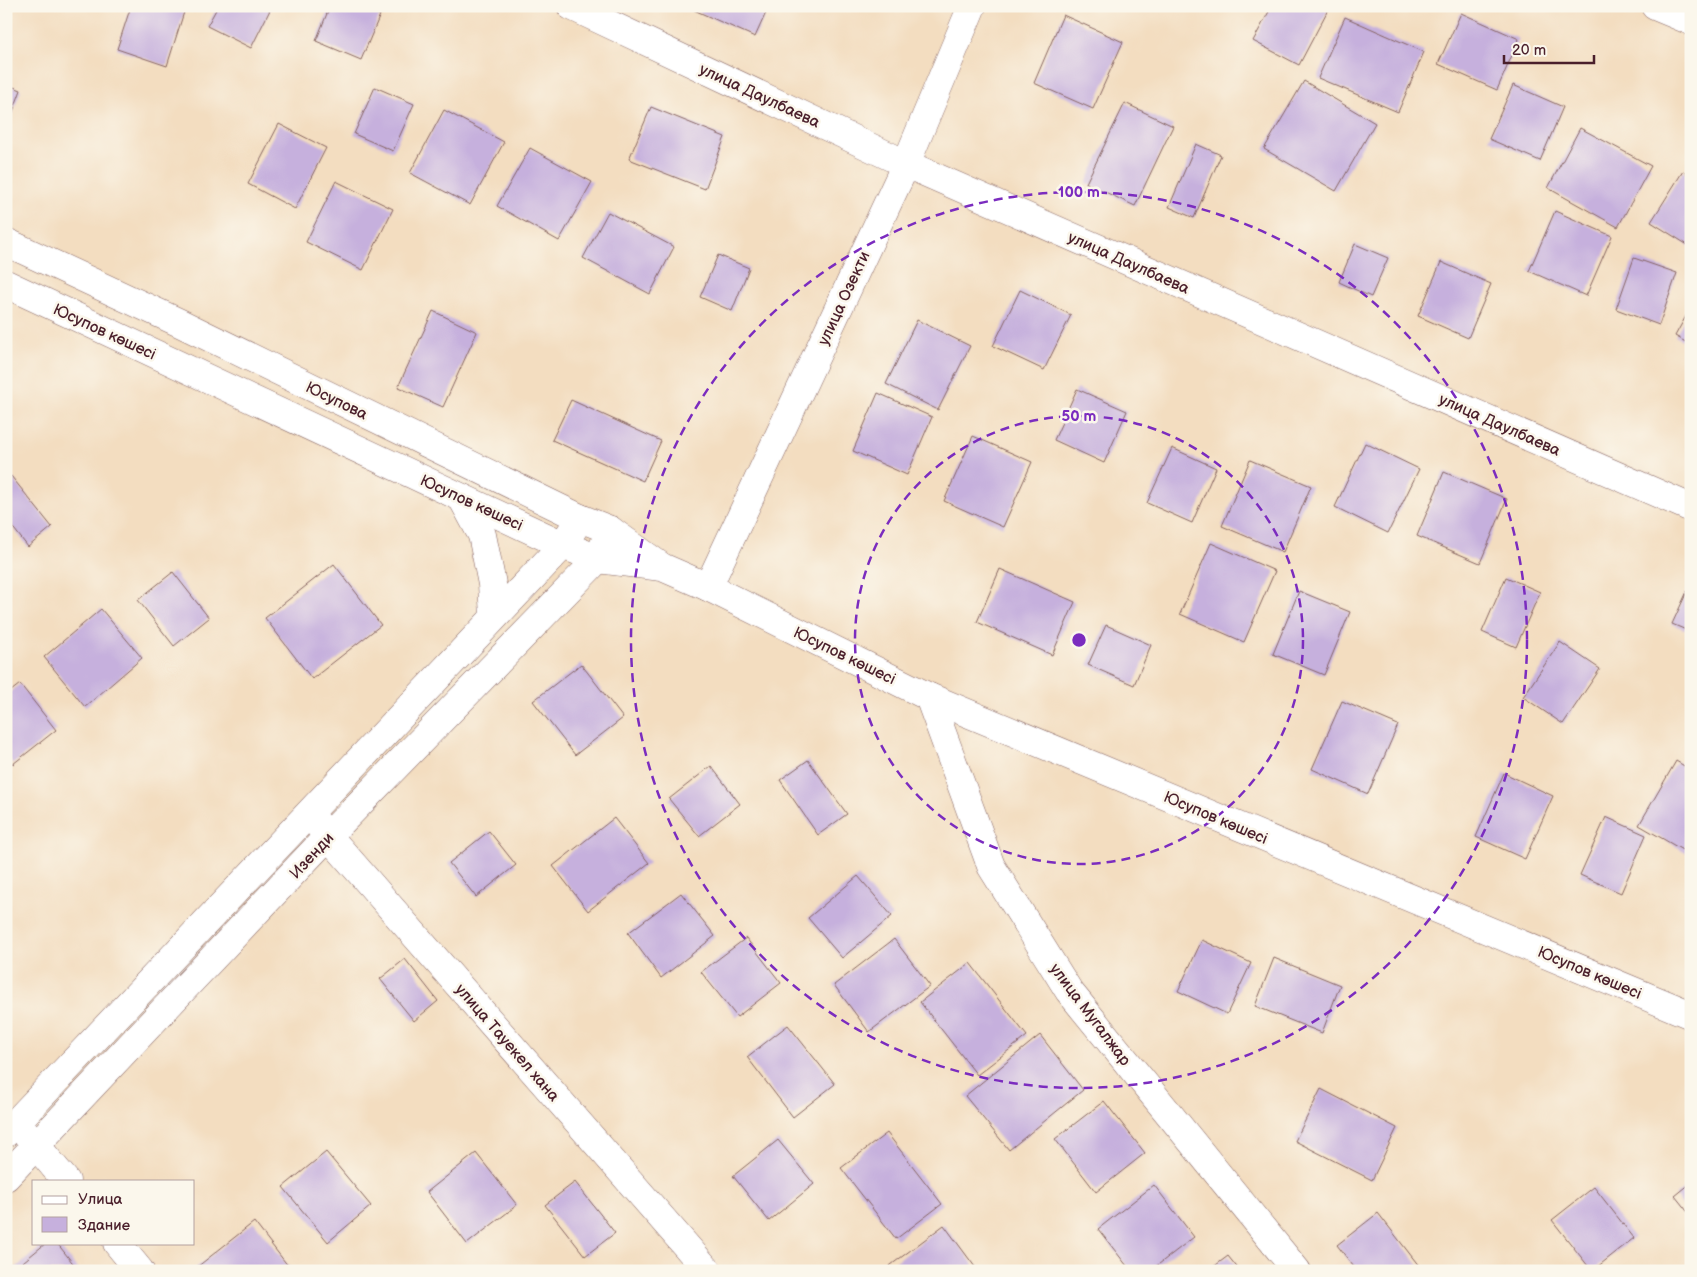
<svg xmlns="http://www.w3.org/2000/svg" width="1697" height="1277" font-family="'Balsamiq Sans',sans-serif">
  <rect width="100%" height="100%" fill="#fbf7ec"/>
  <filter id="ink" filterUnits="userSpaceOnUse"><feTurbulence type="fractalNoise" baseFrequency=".02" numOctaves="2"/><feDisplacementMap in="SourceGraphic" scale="10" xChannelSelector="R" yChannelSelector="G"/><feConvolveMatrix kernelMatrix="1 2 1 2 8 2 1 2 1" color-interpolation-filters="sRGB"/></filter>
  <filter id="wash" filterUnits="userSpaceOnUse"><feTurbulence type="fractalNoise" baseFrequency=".0096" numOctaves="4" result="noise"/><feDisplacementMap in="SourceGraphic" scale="20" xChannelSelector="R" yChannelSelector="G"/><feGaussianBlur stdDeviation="1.12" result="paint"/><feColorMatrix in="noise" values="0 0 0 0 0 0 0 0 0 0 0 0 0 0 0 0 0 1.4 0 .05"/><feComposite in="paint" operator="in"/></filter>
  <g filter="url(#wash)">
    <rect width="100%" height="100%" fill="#f3ddc0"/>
    <g id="blocks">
      <g fill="#c6b0dd">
        <polygon points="131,6 166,6 184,12 167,66 117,49"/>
        <polygon points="218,6 272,6 251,48 207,26"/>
        <polygon points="330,6 359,6 380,15 361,60 316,41"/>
        <polygon points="696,6 769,6 755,37 694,10"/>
        <polygon points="1272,6 1330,6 1299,65 1253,41"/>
        <polygon points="1461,13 1519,39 1497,90 1438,64"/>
        <polygon points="1063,15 1123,42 1093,109 1034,83"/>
        <polygon points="1345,17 1424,52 1398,112 1318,78"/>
        <polygon points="1304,81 1375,123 1336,191 1264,149"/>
        <polygon points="6,84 21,90 6,130"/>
        <polygon points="1513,85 1563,107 1540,161 1489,139"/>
        <polygon points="375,87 414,104 393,151 354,134"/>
        <polygon points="1125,103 1173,126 1135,206 1086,183"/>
        <polygon points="651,107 725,137 705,189 629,159"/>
        <polygon points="444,110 504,142 470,205 410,173"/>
        <polygon points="279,124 326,148 295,209 248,184"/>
        <polygon points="1580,128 1651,166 1618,227 1548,188"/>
        <polygon points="1196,144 1221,155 1194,218 1169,207"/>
        <polygon points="530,148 592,182 559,241 497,206"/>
        <polygon points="1683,171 1691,176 1691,247 1651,222"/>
        <polygon points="336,181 393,209 363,270 306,242"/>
        <polygon points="1555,211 1612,236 1586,296 1529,271"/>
        <polygon points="608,212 674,247 650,294 583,258"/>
        <polygon points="1355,244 1388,258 1371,297 1339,282"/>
        <polygon points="718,255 749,268 732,311 700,297"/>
        <polygon points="1634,258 1677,273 1659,325 1616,309"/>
        <polygon points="1441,262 1491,284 1468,338 1418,316"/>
        <polygon points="1020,290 1071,315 1044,370 993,346"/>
        <polygon points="1691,307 1691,345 1675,336"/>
        <polygon points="433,311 477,332 443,407 398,387"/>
        <polygon points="917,320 970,346 938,410 886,384"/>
        <polygon points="1077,389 1127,411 1104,463 1054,440"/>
        <polygon points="878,393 932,417 907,475 853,451"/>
        <polygon points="571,400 661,441 643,481 552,440"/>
        <polygon points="973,436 1032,462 1003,527 944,501"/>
        <polygon points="1365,443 1419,469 1388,533 1335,507"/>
        <polygon points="1172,448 1216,468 1192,523 1147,503"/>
        <polygon points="1250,460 1311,486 1283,552 1222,526"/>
        <polygon points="1444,472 1507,499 1480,563 1417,536"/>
        <polygon points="11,476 52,527 28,547 11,525 6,528 6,480"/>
        <polygon points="1211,543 1275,571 1244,642 1180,614"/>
        <polygon points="334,564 381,625 312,679 265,618"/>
        <polygon points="1000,569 1075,602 1052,655 977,622"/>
        <polygon points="173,572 209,618 174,646 138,600"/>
        <polygon points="1506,577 1540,592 1516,647 1482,632"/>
        <polygon points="1691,583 1691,632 1672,624"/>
        <polygon points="1299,591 1350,612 1324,675 1273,654"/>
        <polygon points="101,609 142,658 85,707 44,657"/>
        <polygon points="1106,625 1151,645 1134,685 1088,665"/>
        <polygon points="1560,642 1600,669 1563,724 1523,697"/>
        <polygon points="581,664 623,718 575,755 533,701"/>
        <polygon points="20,684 56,730 13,764 6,755 6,695"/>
        <polygon points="1342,701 1398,725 1368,794 1312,769"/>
        <polygon points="808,760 847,814 818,835 780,780"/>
        <polygon points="1676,761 1691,770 1691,855 1639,825"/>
        <polygon points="711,766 740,804 699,836 669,799"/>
        <polygon points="1504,773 1553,796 1525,859 1476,837"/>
        <polygon points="1606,817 1646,835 1621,893 1580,875"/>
        <polygon points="614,818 649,863 588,911 553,866"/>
        <polygon points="489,831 516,865 476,897 449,863"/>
        <polygon points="858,876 892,916 842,958 808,918"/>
        <polygon points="681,893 715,936 661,978 628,933"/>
        <polygon points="746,938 781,983 737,1017 701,972"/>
        <polygon points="894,939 930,986 869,1032 834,985"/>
        <polygon points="1202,940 1251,963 1227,1014 1178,991"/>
        <polygon points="1274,958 1340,985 1322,1033 1255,1006"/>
        <polygon points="405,959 438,1001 414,1021 380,979"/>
        <polygon points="970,963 1027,1036 977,1075 920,1002"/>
        <polygon points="788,1025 835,1084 793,1117 747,1057"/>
        <polygon points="1040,1035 1083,1090 1009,1150 965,1096"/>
        <polygon points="1321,1089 1397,1128 1372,1180 1295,1141"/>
        <polygon points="1104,1101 1145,1153 1096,1192 1055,1139"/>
        <polygon points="887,1133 942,1204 896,1239 841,1168"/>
        <polygon points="778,1140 814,1184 769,1221 733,1176"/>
        <polygon points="326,1152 371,1206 328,1242 283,1187"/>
        <polygon points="476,1153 517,1205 467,1244 427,1192"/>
        <polygon points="575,1182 615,1233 585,1256 545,1205"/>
        <polygon points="1691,1183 1691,1216 1675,1196"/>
        <polygon points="1154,1185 1194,1237 1150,1271 1131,1271 1098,1229"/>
        <polygon points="1594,1187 1634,1238 1592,1271 1552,1220"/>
        <polygon points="1378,1213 1423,1271 1357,1271 1337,1245"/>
        <polygon points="254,1222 292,1271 192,1271"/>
        <polygon points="944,1225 978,1271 883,1271"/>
        <polygon points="46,1243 57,1243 79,1271 12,1271"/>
        <polygon points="1228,1256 1240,1271 1208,1271"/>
      </g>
    </g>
  </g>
  <g filter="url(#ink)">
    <use href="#blocks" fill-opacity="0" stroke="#85625f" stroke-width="1"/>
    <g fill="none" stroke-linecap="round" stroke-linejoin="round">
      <defs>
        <g id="minor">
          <polyline points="571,6 906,164 1691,508"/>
          <polyline points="1655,6 1691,21"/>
          <polyline points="6,242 180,323 580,518 610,530 659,565"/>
          <polyline points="6,284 563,545 598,559 662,567 708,587 929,697 1691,1015"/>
          <polyline points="462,498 482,535 492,584 494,616"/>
          <polyline points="708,587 906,164 972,6"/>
          <polyline points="929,697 991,866 1069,991 1297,1271"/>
          <polyline points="316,822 708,1271"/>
          <polyline points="25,1132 66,1181"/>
          <polyline points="6,1133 563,545 580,518"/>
          <polyline points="6,1177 328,836 598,559 610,530"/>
          <polyline points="117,1243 140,1271"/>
        </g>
      </defs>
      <use href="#minor" stroke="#85625f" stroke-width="29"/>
      <use href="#minor" stroke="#fff" stroke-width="28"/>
    </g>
  </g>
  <g fill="none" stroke="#7b2cbf" stroke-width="2.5" stroke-dasharray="9 6">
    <circle cx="1079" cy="640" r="224"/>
    <circle cx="1079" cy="640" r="448"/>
  </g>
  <g text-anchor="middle" stroke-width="5" stroke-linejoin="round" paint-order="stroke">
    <g font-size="16" fill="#4a1f2b" stroke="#fbf7ec">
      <text transform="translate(760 95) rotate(25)" y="6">улица Даулбаева</text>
      <text transform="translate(1129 262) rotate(24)" y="6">улица Даулбаева</text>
      <text transform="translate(843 298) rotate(-65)" y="6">улица Озекти</text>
      <text transform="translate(105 331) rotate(25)" y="6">Юсупов көшесі</text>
      <text transform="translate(337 400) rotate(26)" y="6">Юсупова</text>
      <text transform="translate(1500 424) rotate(24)" y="6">улица Даулбаева</text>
      <text transform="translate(472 502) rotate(25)" y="6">Юсупов көшесі</text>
      <text transform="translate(845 655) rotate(26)" y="6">Юсупов көшесі</text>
      <text transform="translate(1216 817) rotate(23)" y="6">Юсупов көшесі</text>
      <text transform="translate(311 855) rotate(-47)" y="6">Изенди</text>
      <text transform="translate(1590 972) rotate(23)" y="6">Юсупов көшесі</text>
      <text transform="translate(1091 1014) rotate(53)" y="6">улица Мугалжар</text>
      <text transform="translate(508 1042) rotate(49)" y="6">улица Тауекел хана</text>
    </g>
  </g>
  <circle cx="1079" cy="640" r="8" fill="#7b2cbf" stroke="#fbf7ec" stroke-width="2.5"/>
  <g font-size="15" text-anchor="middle" font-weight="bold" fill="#7b2cbf" stroke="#fbf7ec" stroke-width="5" stroke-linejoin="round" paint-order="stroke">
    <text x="1079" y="197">100 m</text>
    <text x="1079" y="421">50 m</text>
  </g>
  <rect width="1697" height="1277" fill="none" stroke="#fbf7ec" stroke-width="25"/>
  <rect x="32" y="1180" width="162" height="65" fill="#fbf7ec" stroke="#b4a19f"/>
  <rect x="42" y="1196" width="25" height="8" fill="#ffffff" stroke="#b4a19f"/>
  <text x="78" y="1204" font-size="15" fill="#4a1f2b">Улица</text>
  <rect x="42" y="1217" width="25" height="15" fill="#c6b0dd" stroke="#b4a19f"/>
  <text x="78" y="1230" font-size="15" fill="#4a1f2b">Здание</text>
  <path d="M1504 55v8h90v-8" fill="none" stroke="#4a1f2b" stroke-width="2.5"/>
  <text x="1512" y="55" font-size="15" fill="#4a1f2b" stroke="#fbf7ec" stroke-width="4" paint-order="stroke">20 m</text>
</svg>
